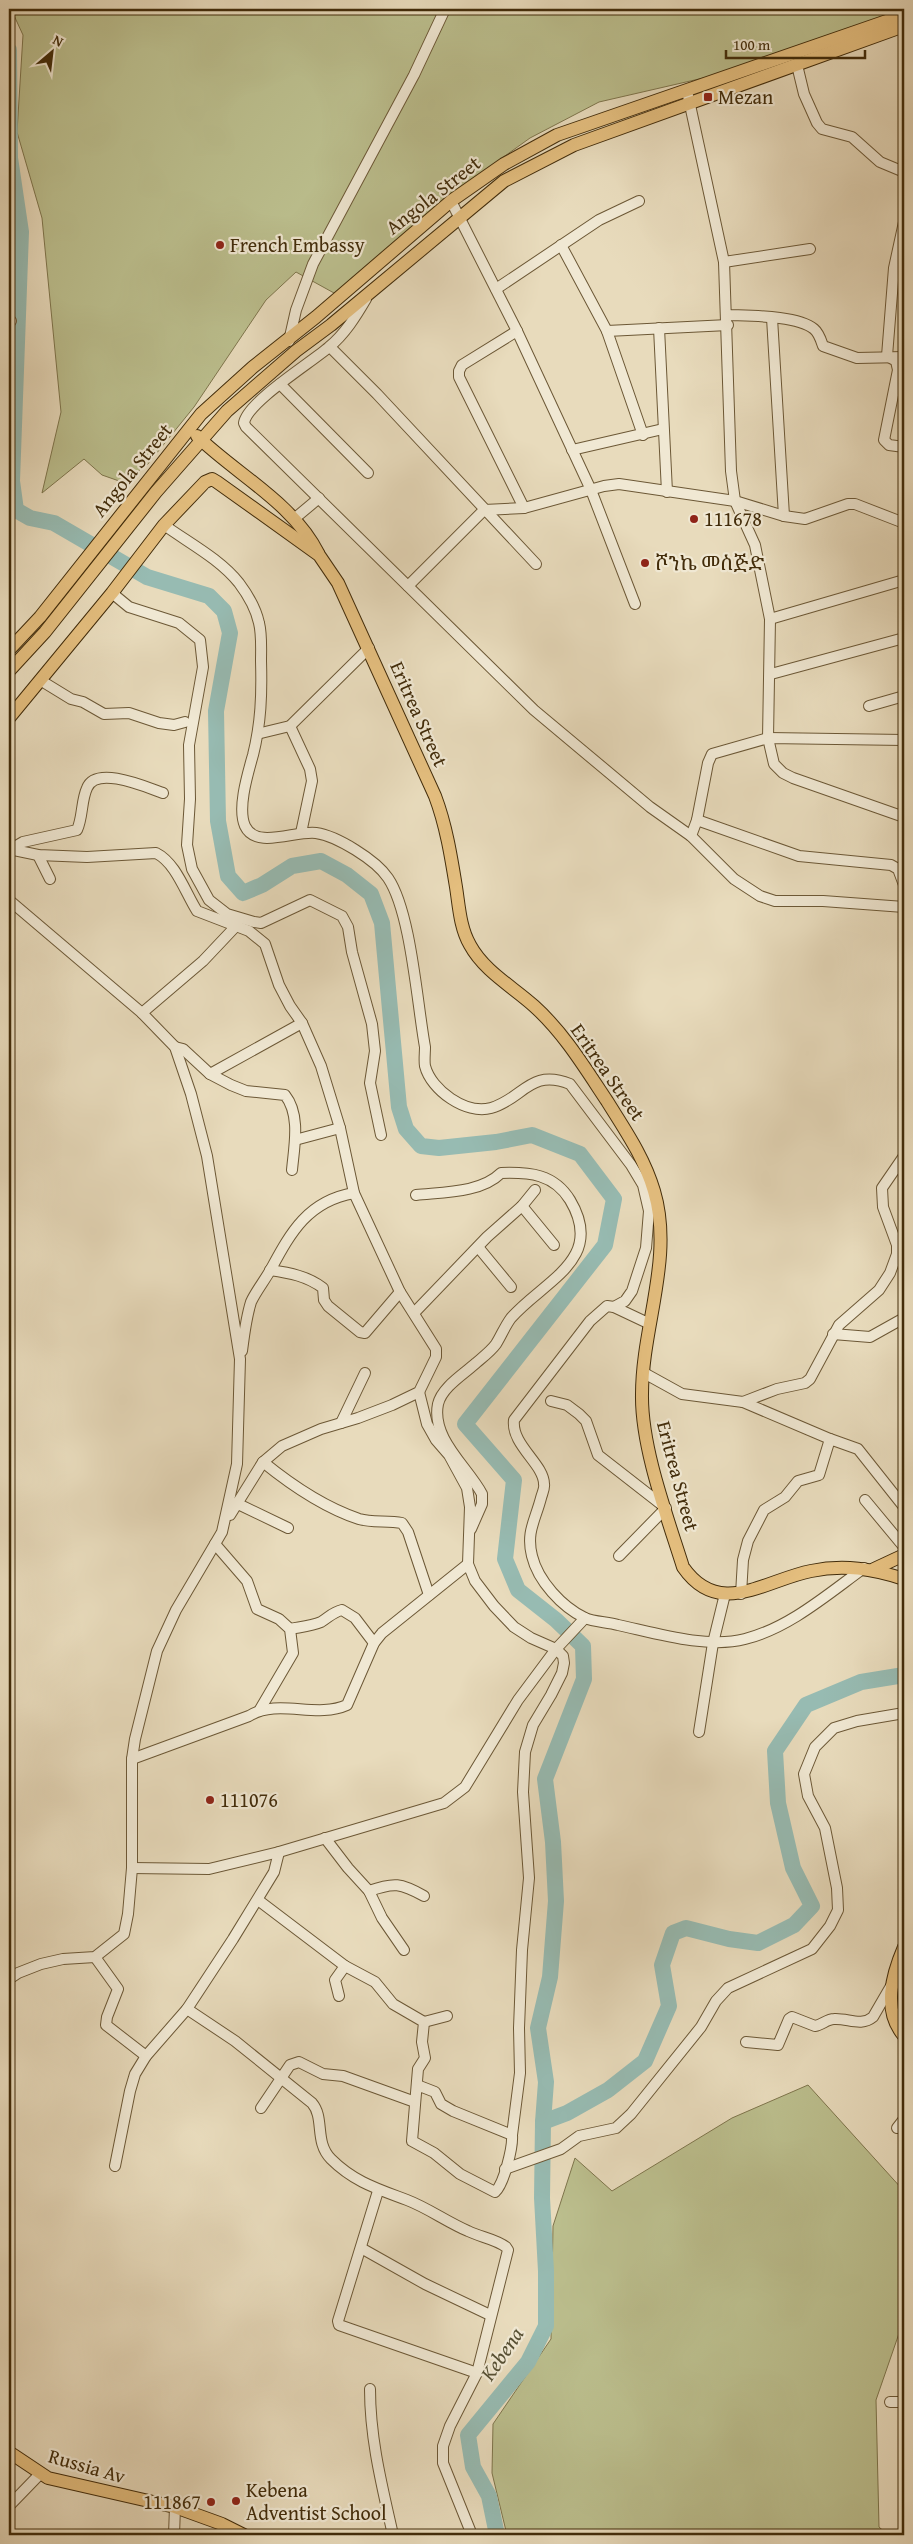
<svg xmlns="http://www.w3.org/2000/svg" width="913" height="2544" font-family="'Gentium Book Plus','Noto Serif Ethiopic',serif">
  <rect width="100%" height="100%" fill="#e8dbbc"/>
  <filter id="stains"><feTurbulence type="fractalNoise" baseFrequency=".004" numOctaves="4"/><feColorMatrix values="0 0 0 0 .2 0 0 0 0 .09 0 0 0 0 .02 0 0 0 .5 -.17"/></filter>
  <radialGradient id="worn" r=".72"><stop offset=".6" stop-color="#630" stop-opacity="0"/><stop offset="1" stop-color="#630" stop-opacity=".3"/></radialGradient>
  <g fill="#bbbe8d" stroke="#7e754c">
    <polygon points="11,9 904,9 712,76 599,102 530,138 463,186 343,291 334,293 296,272 266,300 194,407 147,465 122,482 102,475 84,459 42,493 61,412 42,218 17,132 23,35"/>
    <polygon points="808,2085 903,2190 904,2319 876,2400 879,2527 888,2535 507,2535 492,2473 493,2424 551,2339 553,2226 575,2158 612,2191 732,2118"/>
  </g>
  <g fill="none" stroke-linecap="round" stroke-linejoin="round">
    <g stroke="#97bbb2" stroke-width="16">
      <polyline points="9,50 10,158 21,232 12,481 16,510 30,518 54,523 147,577 209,596 224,611 230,633 216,711 218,821 228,876 243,893 262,885 292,866 321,861 347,875 371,894 382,923 399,1107 406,1129 421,1146 439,1148 496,1142 532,1135 580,1154 614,1199 605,1245 465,1424 514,1480 505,1559 518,1590 556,1620 583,1646 584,1679 545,1779 553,1842 556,1901 550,1977 538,2028 546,2082 543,2122 542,2198 546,2271 546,2326 528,2362 468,2435 473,2467 489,2496 497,2535"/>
      <polyline points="543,2122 567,2113 608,2090 645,2061 669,2006 662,1965 673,1933 686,1928 729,1939 758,1943 794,1925 812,1906 793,1868 778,1803 775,1751 806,1705 861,1682 904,1675"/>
    </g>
    <defs>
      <g id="minor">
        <polyline points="797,65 804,94 817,123 822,129 852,137 880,162 904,172"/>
        <polyline points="687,91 724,262 731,471 735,501 755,545 770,619 768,738 774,764 783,773 793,778 904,817"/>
        <polyline points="451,201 517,331 591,490 635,604"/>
        <polyline points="904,222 894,268 887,356 896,361 898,370 884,440 889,445 904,447"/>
        <polyline points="561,245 607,331 643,435"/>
        <polyline points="724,262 810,249"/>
        <polyline points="496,289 599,220 639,201"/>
        <path d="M366,299C356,316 345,334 329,347C312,362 247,402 244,423L246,427L534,710L650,807L691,836L734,879L760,896L775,901H823L904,907"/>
        <path d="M727,315C749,316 797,315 814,329C819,333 821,340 823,346L857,358L904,357"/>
        <polyline points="772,318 784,516"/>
        <polyline points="9,321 11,321"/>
        <polyline points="659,328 667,492"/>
        <polyline points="517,331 462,365 459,371 459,377 524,508"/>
        <polyline points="607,331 728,325"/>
        <polyline points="289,341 296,310 313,264 414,75 445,9"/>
        <polyline points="330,347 377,394 536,564"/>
        <polyline points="280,384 368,473"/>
        <polyline points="572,450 663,429"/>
        <polyline points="294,519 319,498"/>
        <path d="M164,525C189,543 220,559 239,583C248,595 256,609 259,623C262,635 261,649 261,661C262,694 261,723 253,755C248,773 237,808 245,826C256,850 296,830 316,833C337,836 376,860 388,878C411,912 417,1003 425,1047C425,1053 424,1061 425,1066C431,1090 466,1115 491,1108C523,1099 530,1068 570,1084L631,1165L643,1185L649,1211L646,1248L632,1291L625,1301L614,1307"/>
        <polyline points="408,586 484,510 524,508 604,486 619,484 735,501 784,516 805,519 848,504 855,504 904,523"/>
        <polyline points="112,593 129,607 179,623 200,640 203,667 189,745 190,799 187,845 192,869 209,900 227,914 254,922 261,923 310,900 342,916 348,927 352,952 372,1024 375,1051 370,1083 381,1135"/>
        <polyline points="770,619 904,580"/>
        <polyline points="771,674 904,638"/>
        <polyline points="40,680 71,699 83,702 104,714 129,713 159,723 174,725 185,722"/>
        <polyline points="869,706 904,696"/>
        <polyline points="290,726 310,769 312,781 301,833"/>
        <polyline points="261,733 290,726 369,648"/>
        <polyline points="697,820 799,856 891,865 898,869 904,885"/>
        <polyline points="691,836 697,820 708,763 712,754 768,738 904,740"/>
        <path d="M9,849L38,855L87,857L156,853C176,863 185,892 197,911L249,931L265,944L279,985L290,1006L302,1023L321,1066L340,1128L354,1193L400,1292L436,1349V1357L419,1392L392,1405L358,1418L321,1429L282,1446L263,1462L230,1515"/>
        <path d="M11,849L23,842L77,830C83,817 81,801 87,788C96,765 146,787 163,793"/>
        <polyline points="38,855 50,879"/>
        <polyline points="9,900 142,1013 175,1047 191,1094 207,1156 240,1359 237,1464 222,1532 176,1610 157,1651 135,1739 132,1759 132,1868 128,1914 124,1934 95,1957 63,1959 41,1964 18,1973 9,1979"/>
        <polyline points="142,1013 203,961 237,925"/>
        <path d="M175,1047L183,1049L210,1074L231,1085L246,1091L285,1095C301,1115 294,1147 292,1170"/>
        <polyline points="210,1074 302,1023"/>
        <polyline points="295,1140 340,1128"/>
        <path d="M416,1195C443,1192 481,1193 501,1173C530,1172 554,1174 570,1200C606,1260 543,1281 511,1318C505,1326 501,1336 496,1344C491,1351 483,1357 476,1363C464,1374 442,1387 438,1404C431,1439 468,1467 482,1494V1504L471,1529"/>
        <polyline points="522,1206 554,1245"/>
        <polyline points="478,1247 511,1287"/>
        <path d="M270,1270C290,1273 307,1276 323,1288L324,1300L328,1306L360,1332L365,1333L400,1292"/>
        <polyline points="414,1313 487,1237 522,1206 535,1190"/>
        <path d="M650,1324L614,1307L607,1306L590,1321L514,1420C511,1445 544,1464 544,1484C545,1488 542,1494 541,1498C535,1521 526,1532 532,1556C538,1581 562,1607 585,1618C594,1622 608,1622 618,1625C655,1633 707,1649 745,1639C789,1628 828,1594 864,1568"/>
        <polyline points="833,1334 870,1337 904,1318"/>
        <path d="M242,1351C244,1335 246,1318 251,1302C256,1291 265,1280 271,1269C291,1232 308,1201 354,1193"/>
        <polyline points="644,1373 682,1394 743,1402 830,1439"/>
        <polyline points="419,1392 427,1424 436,1440 449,1455 467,1488 470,1507 468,1564 475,1581 494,1606 514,1627 531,1638 556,1649 563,1656 564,1663 562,1673 551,1695 533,1725 525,1752 523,1792 529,1878 522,1950 519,2028 520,2073 512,2135"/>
        <polyline points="551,1401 567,1405 579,1414 586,1421 598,1455 666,1508 619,1556"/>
        <polyline points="743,1402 777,1389 805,1383 810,1379 839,1325 879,1290 890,1273 897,1254 897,1245 883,1207 882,1188 904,1156"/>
        <polyline points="341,1423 365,1373"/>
        <path d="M263,1462C290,1484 326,1508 359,1519C372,1523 388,1520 402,1523L408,1532L429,1595"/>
        <polyline points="865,1500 904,1547"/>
        <polyline points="236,1503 288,1528"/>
        <polyline points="215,1544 247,1581 257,1609 279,1619 290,1629 293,1653 259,1711"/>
        <polyline points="741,1594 743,1560 748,1541 764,1510 785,1497 798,1481 819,1475 830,1439 858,1449 904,1507"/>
        <path d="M290,1629C300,1627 312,1626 321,1622C329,1617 333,1612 342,1610L355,1618L374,1643"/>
        <polyline points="699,1732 713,1643 725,1594"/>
        <path d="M132,1759L249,1716C278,1698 316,1719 347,1705L374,1643L382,1633L468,1564"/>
        <polyline points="325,1838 348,1868 369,1891 382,1918 404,1950"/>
        <polyline points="132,1868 209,1869 279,1852 444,1803 465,1787 518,1700 556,1649 585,1618"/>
        <path d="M369,1891C394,1882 401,1883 424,1896"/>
        <polyline points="258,1900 345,1966 335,1980 339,1996"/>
        <polyline points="95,1957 118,1989 107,2017 106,2025 146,2056"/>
        <path d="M345,1966L375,1982L393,2004L424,2022L422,2042L425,2058L418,2069L412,2141L434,2153L460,2174L495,2192C504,2184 513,2147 512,2135L453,2111L441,2104L435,2092L417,2085"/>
        <path d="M187,2009L235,2041L312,2103C325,2118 314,2142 331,2159C354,2182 378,2189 407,2200C428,2208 447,2222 468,2231C480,2237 496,2239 506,2247L508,2250L477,2373L450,2426L443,2446V2463L472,2535"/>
        <polyline points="424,2022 447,2016"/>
        <path d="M746,2042L778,2045L789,2019L792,2017L815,2026C822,2025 827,2019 834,2019C848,2018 861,2027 873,2017L891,1986"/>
        <polyline points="261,2108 290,2065 299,2062 323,2074 343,2076 415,2102"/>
        <polyline points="897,2128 904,2119"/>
        <polyline points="115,2166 130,2091 135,2074 146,2056 187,2009 233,1939 274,1872 279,1852"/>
        <polyline points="505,2169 561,2149 579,2136 616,2128 631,2114 701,2027 716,2001 728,1988 812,1949 830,1926 838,1910 837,1888 825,1828 808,1796 804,1774 815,1747 834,1728 857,1721 904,1713"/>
        <polyline points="378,2191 338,2321 339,2325 477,2373"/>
        <polyline points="361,2248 425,2284 490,2315"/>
        <path d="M370,2389C370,2439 382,2486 393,2535"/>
        <polyline points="890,2402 904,2402"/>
        <polyline points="9,2506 40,2474"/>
        <polyline points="174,2535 175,2507"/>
      </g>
      <g id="major">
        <path d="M197,436C236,474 293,503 318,553"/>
        <polyline points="9,650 40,617 201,414 253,367 316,317 451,201 504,164 557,135 904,15"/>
        <polyline points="9,671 45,632 156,492 227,411 296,351 331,325 504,181 574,145 904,26"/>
        <path d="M9,718L112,593L164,525L205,482L212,479L217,482L319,555L338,583L435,796C446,825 451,856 456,887C459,906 460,928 470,945C484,971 513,987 534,1006C564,1033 585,1068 607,1101C625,1130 644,1157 654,1191C674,1258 642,1326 642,1394C641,1447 667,1516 683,1567C719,1619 765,1580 811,1571C844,1564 873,1569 904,1579"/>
        <polyline points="874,1569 904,1555"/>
        <path d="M904,1947C892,1975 882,2010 904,2036"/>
        <polyline points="9,2452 48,2478 175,2507 222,2524 244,2535"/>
      </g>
    </defs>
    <use href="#minor" stroke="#6c5836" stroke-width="12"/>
    <use href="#major" stroke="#422c0a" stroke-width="14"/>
    <use href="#minor" stroke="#f0e8d3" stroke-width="10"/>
    <use href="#major" stroke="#e4be7e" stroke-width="12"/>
  </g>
  <g fill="#8f2418" stroke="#f0e8d3" stroke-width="2">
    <rect x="703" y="92" width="10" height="10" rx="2.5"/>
    <circle cx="220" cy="245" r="5"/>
    <circle cx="694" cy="519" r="5"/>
    <circle cx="645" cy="563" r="5"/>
    <circle cx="210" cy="1800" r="5"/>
    <circle cx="236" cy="2501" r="5"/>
    <circle cx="211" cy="2502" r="5"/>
  </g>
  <g text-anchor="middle" stroke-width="4.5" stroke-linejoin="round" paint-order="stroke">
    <g font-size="20" fill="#422c0a" stroke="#f0e8d3" text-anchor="start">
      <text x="718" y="104">Mezan</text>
      <text x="230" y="252">French Embassy</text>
      <text x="704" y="526">111678</text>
      <text x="655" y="570">ሾንኬ መስጅድ</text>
      <text x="220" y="1807">111076</text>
      <text x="246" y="2497">Kebena<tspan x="246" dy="23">Adventist School</tspan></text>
      <text x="201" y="2509" text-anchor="end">111867</text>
    </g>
    <g font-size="20" fill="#422c0a" stroke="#f0e8d3">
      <text transform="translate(433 195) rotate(-38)" y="7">Angola Street</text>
      <text transform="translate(132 470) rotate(-51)" y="7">Angola Street</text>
      <text transform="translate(419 714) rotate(66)" y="7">Eritrea Street</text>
      <text transform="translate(608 1072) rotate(55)" y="7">Eritrea Street</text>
      <text transform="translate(678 1476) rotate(75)" y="7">Eritrea Street</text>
      <text transform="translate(87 2466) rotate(16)" y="7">Russia Av</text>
    </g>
    <g font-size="21" font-style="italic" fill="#575034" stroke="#f0e8d3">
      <text transform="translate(502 2354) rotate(-56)" y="7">Kebena</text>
    </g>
  </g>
  <rect width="913" height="2544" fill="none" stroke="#e8dbbc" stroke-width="30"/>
  <rect x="10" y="10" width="893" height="2524" fill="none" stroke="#422c0a" stroke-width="2.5"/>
  <rect x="15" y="15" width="883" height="2514" fill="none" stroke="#422c0a"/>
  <g transform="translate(52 52) rotate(28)" stroke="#f0e8d3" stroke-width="4" paint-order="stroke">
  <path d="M0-4L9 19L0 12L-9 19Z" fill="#422c0a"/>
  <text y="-8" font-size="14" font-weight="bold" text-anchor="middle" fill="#422c0a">N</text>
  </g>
  <path d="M726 50v8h139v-8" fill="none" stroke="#422c0a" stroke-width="2.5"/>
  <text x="733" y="50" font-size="15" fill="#422c0a" stroke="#f0e8d3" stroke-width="4" paint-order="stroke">100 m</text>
  <rect width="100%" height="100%" filter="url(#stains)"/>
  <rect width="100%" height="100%" fill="url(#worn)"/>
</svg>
